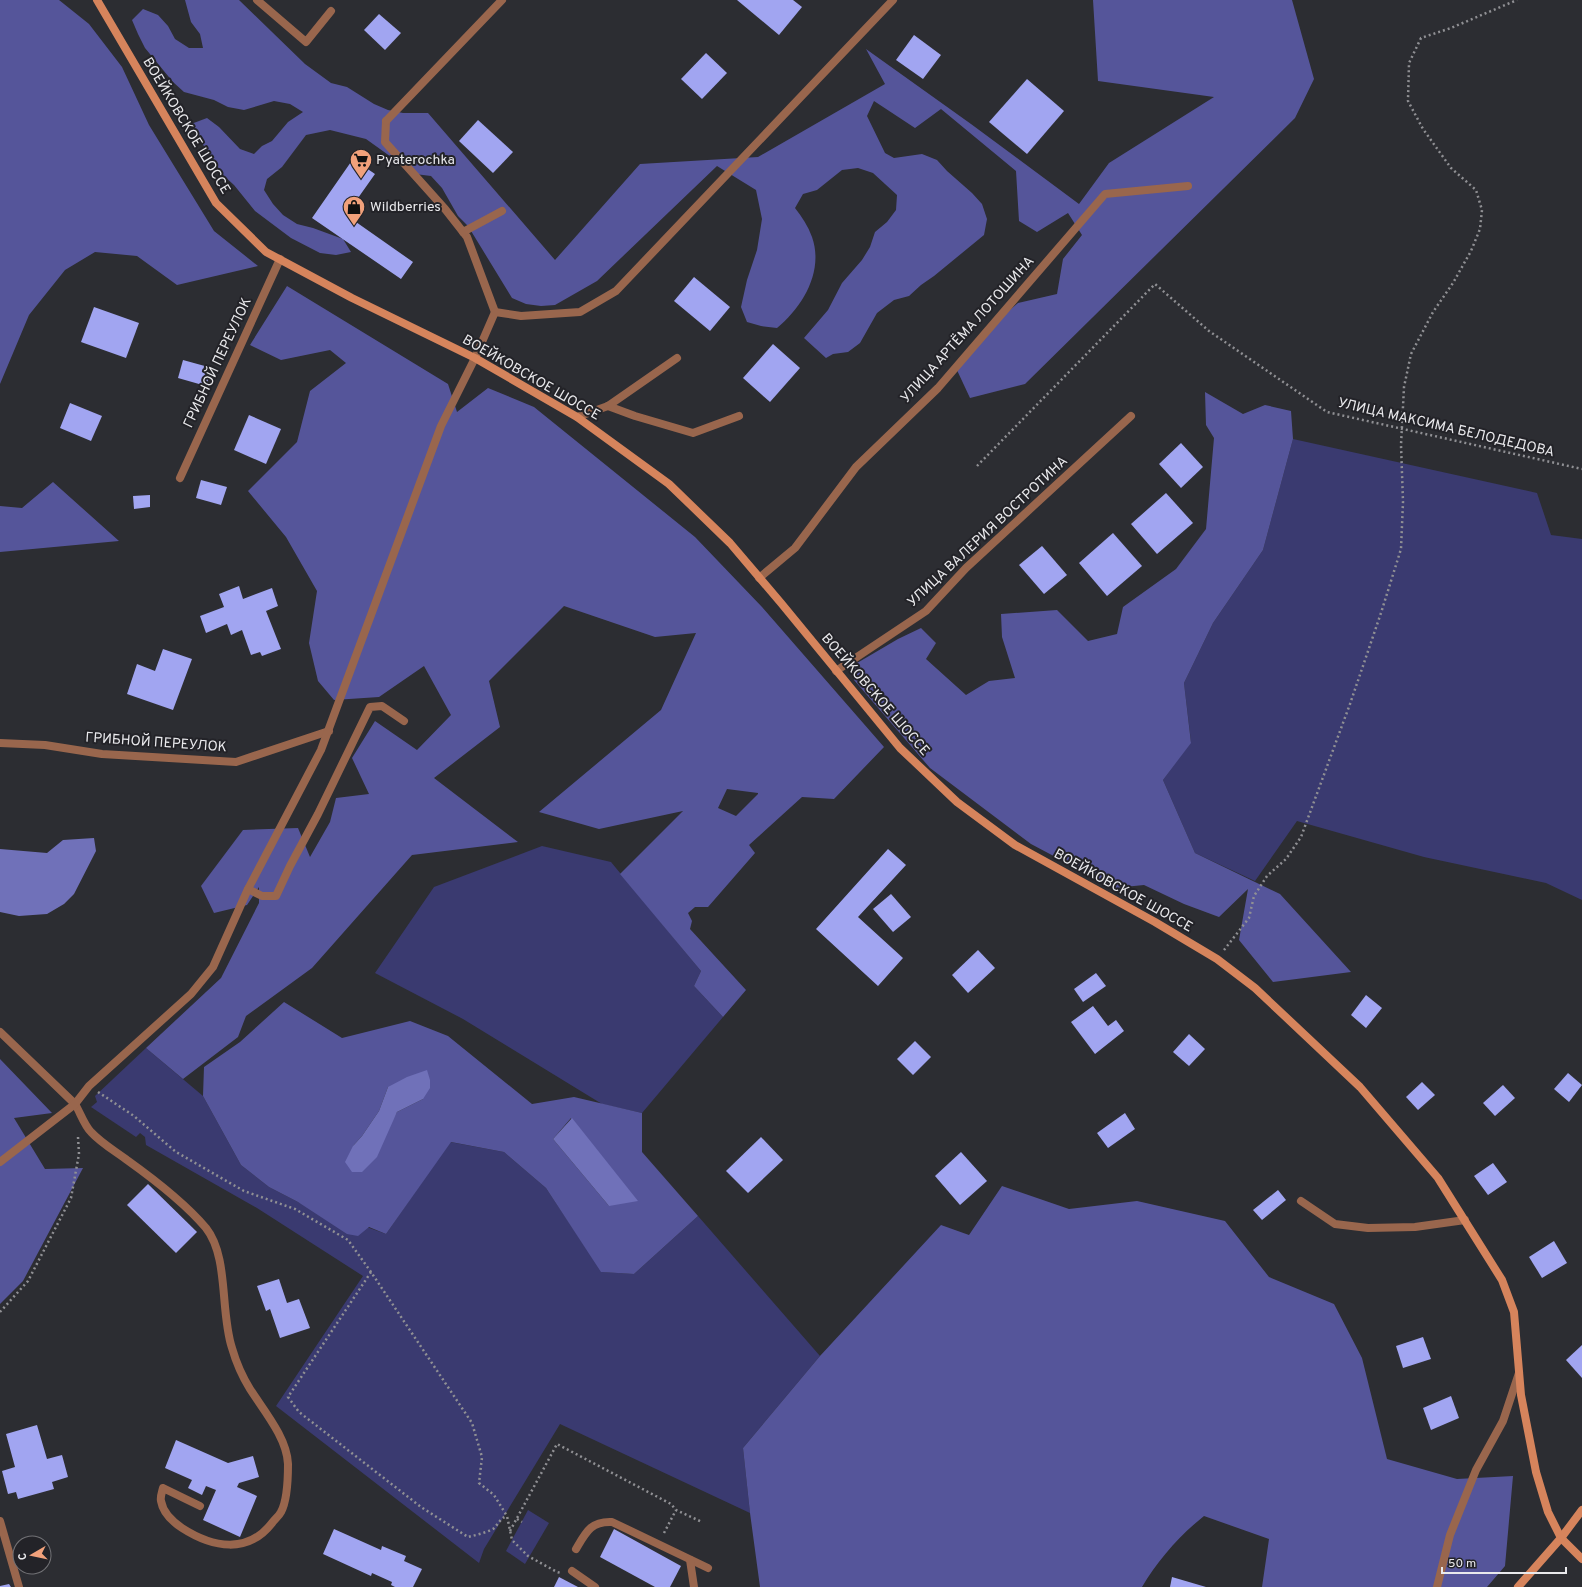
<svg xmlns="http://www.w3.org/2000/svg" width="1582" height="1587" font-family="Overpass,sans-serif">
  <rect width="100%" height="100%" fill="#2c2d32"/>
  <g fill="#3a3a70">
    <polygon points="1293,439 1537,493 1551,535 1582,539 1582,900 1546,883 1424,857 1297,821 1255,881 1195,853 1163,780 1191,742 1184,683 1213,623 1263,550"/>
    <polygon points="542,846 611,862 701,971 694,986 723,1017 642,1113 602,1104 463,1019 375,973 434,887"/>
    <polygon points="146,1048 203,1096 241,1165 269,1187 298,1202 386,1234 450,1142 504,1152 546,1188 602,1272 634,1274 698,1216 820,1356 743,1448 750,1513 560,1424 484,1549 479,1563 276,1406 363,1276 257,1208 146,1145 145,1137 140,1133 136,1137 91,1107 97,1102 95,1096"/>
    <polygon points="528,1510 549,1523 525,1564 506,1551"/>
  </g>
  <g fill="#55559a" fill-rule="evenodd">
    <polygon points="0,0 59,0 89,24 122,67 149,125 214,231 258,266 177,285 137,256 95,252 65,270 29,315 0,384"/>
    <path d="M185 0H239L305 64 331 83 347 87 374 104 388 110 403 113H428L555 260 640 164 758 157 885 84 866 49 971 124 1079 204 1109 163 1214 97 1098 81 1093 0H1292L1314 79 1295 118 1025 384 970 398 956 368 976 339 1018 303 1057 294 1063 259 1082 235 1068 213 1037 232 1019 221 1016 171 941 109 915 128 874 101 867 116 885 153 894 158 922 154 937 160 947 171 972 193 982 204 987 219 984 235 934 276 921 285 909 296 894 300 877 313 860 343 848 352 833 354 826 358 804 338 828 310 842 283 862 260 870 247 875 232 887 222 896 210 897 195 873 173 858 168 842 170 817 190 803 194 795 208C802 217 808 226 812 237 824 271 803 307 777 328L761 326 747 322 741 307 747 280 757 250 762 219 756 190 717 166 597 281 555 305 541 306 526 304 512 298 468 226 458 216 442 188 431 176 415 174 366 139 330 130 306 135 282 167 267 179 264 190 273 204 283 215 297 224 313 228 343 239 351 252 336 255 320 253 291 238 255 211 234 185 223 175 198 137 191 124 207 118 219 127 240 149 254 154 262 146 272 141 288 122 303 112 290 104 274 101 244 110 228 107 214 100 184 92 173 82 145 48 138 34 132 20 143 9 158 15 168 26 175 39 189 48H203L200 34 191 22Z"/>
    <path d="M287 286 448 384 457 412 488 388 534 407 695 537 762 607 884 747 834 799 802 797 749 845 755 853 708 907H695L688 913 692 921 690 929 746 990 723 1017 694 986 701 971 620 874 683 811 599 829 539 812 661 710 696 633 655 637 564 606 489 681 500 727 434 778 518 842 412 855 312 968 246 1016 238 1037 183 1079 146 1048 221 978 259 903V887L247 905 214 913 201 886 243 830 298 828 310 857 330 822 336 798 369 794 352 758 375 721 417 750 451 715 424 666 379 697 334 700 318 681 309 643 317 591 286 537 248 491 297 442 310 391 346 363 330 350 281 360 250 345ZM727 789 758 793V794L736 816 718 808Z"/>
    <polygon points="1205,392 1243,414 1265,405 1291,411 1293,439 1263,550 1213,623 1184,683 1191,743 1163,780 1195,853 1280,894 1351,972 1273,982 1239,940 1248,889 1219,917 1184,904 1144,885 1114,888 1031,844 930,768 854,680 852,666 898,639 921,628 936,643 926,659 966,695 989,681 1015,678 1002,637 1001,614 1057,610 1088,641 1117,634 1123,607 1176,569 1206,529 1214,438 1206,425"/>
    <polygon points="53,482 119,541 0,552 0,506 22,508"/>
    <path d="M284 1002 342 1038 410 1021 448 1036 532 1104 574 1097 642 1113V1152L698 1216 634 1274 601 1272 546 1188 504 1152 451 1142 386 1234 369 1227 358 1236 347 1234 298 1202 269 1187 241 1165 203 1096 204 1067 240 1042ZM388 1087 423 1099 397 1112 391 1123 353 1146 362 1136 379 1111ZM571 1118 609 1206 553 1139Z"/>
    <polygon points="0,1059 52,1113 14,1118 45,1169 83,1168 23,1281 0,1304"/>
    <path d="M1002 1186 1069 1209 1137 1201 1225 1221 1269 1277 1334 1304 1362 1358 1387 1459 1457 1479 1513 1476 1505 1566 1487 1587H1262L1269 1539 1204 1516C1180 1535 1158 1560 1142 1587H760L750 1513 743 1448 820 1356 941 1225 969 1235Z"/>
  </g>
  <g fill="#7071b9">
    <polygon points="94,838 96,851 74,894 64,904 47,914 19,916 0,912 0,849 47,853 63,840"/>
    <polygon points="427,1070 430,1080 430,1088 423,1099 397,1112 377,1157 362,1172 352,1172 345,1162 353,1146 362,1136 379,1111 388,1087 407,1077"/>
    <polygon points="572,1118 638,1201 609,1206 553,1139"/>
  </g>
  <g fill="#a1a5f1">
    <polygon points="737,0 793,0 802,7 779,35"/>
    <polygon points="379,14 401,33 385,50 364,30"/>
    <polygon points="914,35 941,55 923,79 896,60"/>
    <polygon points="706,53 727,73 702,99 681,79"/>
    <polygon points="1027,79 1064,111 1027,154 989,122"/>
    <polygon points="478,120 513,152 493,173 459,141"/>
    <polygon points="353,159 375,174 346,215 413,262 401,279 312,218"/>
    <polygon points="694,277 730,307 710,331 674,301"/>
    <polygon points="94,307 139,323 126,358 81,342"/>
    <polygon points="773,344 800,368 770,402 743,378"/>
    <polygon points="183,360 212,368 206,386 178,378"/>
    <polygon points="70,403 102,416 91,441 60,428"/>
    <polygon points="249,415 281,429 266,464 234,450"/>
    <polygon points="1181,443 1203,467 1181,488 1159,464"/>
    <polygon points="201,480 227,487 221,505 196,498"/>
    <polygon points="1166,493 1193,523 1157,554 1131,524"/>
    <polygon points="150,495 150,507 134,509 133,496"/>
    <polygon points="1113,533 1142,566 1107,596 1079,563"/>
    <polygon points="1042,546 1067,575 1044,594 1019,565"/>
    <polygon points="239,586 243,599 272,588 278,606 266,611 281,649 262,656 260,652 251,655 242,630 231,635 227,624 206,633 200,616 224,607 219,594"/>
    <polygon points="163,649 192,659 173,710 127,694 137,664 155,671"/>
    <polygon points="888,849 906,865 858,917 903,958 878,986 816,929"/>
    <polygon points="891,894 911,917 893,932 873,909"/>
    <polygon points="978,950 995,968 968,993 952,975"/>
    <polygon points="1096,973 1106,986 1083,1002 1074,989"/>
    <polygon points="1366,995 1382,1008 1366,1028 1351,1015"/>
    <polygon points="1093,1006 1108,1026 1116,1020 1124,1031 1095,1054 1071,1022"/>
    <polygon points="1189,1034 1205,1049 1189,1066 1173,1052"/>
    <polygon points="915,1041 931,1057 913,1075 897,1059"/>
    <polygon points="1568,1073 1582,1085 1569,1102 1554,1089"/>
    <polygon points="1422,1082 1435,1095 1418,1110 1406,1097"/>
    <polygon points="1503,1085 1515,1098 1495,1116 1483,1103"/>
    <polygon points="1125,1113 1135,1129 1108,1148 1097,1133"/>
    <polygon points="761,1137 783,1160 748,1193 726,1171"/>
    <polygon points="961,1152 987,1181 960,1205 935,1176"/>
    <polygon points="1493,1163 1507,1182 1488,1195 1474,1176"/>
    <polygon points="148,1184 197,1232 176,1253 127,1205"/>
    <polygon points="1278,1190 1286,1200 1262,1220 1253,1210"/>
    <polygon points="1554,1241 1567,1263 1542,1278 1529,1257"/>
    <polygon points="279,1279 287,1303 299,1299 310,1328 280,1338 270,1309 266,1311 257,1286"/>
    <polygon points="1423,1337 1431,1359 1403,1368 1396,1346"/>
    <polygon points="1582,1345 1582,1378 1566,1360"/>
    <polygon points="1451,1396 1459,1418 1431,1430 1423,1408"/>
    <polygon points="37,1425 47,1459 62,1455 68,1477 52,1482 54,1489 18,1499 16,1492 8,1494 2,1471 15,1467 6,1434"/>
    <polygon points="176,1440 228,1463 253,1456 259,1477 239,1483 237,1487 257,1496 240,1537 203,1520 216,1490 206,1486 202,1495 188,1488 192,1480 165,1468"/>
    <polygon points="334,1529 381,1550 382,1546 406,1556 404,1561 422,1569 413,1587 395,1587 391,1585 392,1582 372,1573 371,1576 323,1554"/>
    <polygon points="614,1529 681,1566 670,1587 655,1587 600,1557"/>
    <polygon points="559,1577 578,1587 554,1587"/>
    <polygon points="1172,1577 1206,1587 1170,1587"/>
    <polygon points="9,1584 11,1587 0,1587 0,1586"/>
  </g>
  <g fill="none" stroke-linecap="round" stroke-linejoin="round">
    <g stroke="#909094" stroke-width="2.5" stroke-dasharray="2 3" stroke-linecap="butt">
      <polyline points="977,466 1155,284 1209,331 1327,412 1582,469"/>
      <polyline points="1224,950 1249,918 1254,896 1267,876 1286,859 1301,837 1350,704 1381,613 1401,549 1403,502 1401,445 1404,387 1411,354 1433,312 1453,283 1471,251 1480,229 1482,210 1476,190 1451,168 1423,129 1408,101 1409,63 1421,38 1451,28 1517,0"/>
      <polyline points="98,1092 134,1116 176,1152 244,1191 295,1209 348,1240 371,1272 472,1423 482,1457 479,1483 494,1495 507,1516 512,1540 528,1556 557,1572 561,1573"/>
      <path d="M371 1272 288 1397 299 1412 421 1507 468 1537C476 1535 485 1533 493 1529 498 1525 500 1518 507 1516"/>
      <polyline points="0,1312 28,1281 71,1198 79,1154 78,1137"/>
      <polyline points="517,1519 522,1522"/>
      <polyline points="510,1531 557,1444 671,1504 676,1510 702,1522"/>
      <polyline points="664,1533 676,1510"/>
    </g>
    <g stroke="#99664d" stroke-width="8">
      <polyline points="257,0 306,42 331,11"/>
      <polyline points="386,121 385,142 445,209 467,237 495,312"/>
      <polyline points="463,232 502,211"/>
      <polyline points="475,358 495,312 521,316 580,312 616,291 893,0"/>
      <polyline points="608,406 635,416 693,433 739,416"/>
      <polyline points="577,417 608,406 677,358"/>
      <polyline points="759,578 795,548 856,467 938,388 1105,194 1188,186"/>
      <polyline points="836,671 926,611 966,568 1131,416"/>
      <polyline points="248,889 262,896 276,896 290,866 318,814 370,707 382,706 404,721"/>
      <path d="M75 1104C80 1112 84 1125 91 1132 101 1143 115 1151 127 1160 155 1180 184 1202 206 1228 229 1257 220 1312 232 1348 236 1362 242 1376 250 1389 264 1411 287 1438 288 1464 288 1477 287 1501 281 1512 279 1516 275 1519 272 1523 248 1554 213 1548 182 1528 173 1522 163 1513 161 1501 160 1497 162 1492 163 1488L200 1506"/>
      <polyline points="1301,1201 1335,1224 1368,1228 1415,1227 1465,1220"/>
      <path d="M576 1549C586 1532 591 1521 612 1522L708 1568"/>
      <polyline points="690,1560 694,1587"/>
      <polyline points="572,1571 595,1587"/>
      <polyline points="1437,1587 1450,1535 1476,1470 1503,1421 1519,1373"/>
    </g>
    <g stroke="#99664d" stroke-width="8">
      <polyline points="386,121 502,0"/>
      <polyline points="180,478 280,259"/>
      <polyline points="0,743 45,745 102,754 236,762 329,731"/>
      <polyline points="0,1032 75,1104"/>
      <polyline points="0,1162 75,1104 89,1086 191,994 213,967 248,889 321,750 441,426 475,358"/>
      <polyline points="0,1521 19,1587"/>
    </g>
    <g stroke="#d6845c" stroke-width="8">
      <polyline points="97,0 216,203 266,252 352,298 475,358 577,417 669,484 730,543 781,603 900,748 957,802 1015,845 1155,922 1217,959 1255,988 1360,1087 1438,1178 1502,1280 1514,1312 1521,1395 1536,1472 1548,1512 1561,1538 1582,1559"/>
      <polyline points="1518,1587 1561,1538 1582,1510"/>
    </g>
  </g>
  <defs>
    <g id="supermarket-pin" transform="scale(1.15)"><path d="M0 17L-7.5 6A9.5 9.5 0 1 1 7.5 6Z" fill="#f1a17b" stroke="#232328"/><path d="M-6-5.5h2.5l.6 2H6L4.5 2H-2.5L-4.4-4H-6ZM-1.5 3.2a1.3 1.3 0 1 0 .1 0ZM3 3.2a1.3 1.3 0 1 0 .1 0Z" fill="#111"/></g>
    <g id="shop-pin" transform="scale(1.15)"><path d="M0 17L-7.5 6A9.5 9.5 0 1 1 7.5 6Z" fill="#f1a17b" stroke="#232328"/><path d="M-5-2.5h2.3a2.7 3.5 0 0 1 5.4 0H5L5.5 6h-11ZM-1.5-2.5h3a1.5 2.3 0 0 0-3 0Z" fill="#111"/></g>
  </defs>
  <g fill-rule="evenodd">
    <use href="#supermarket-pin" x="361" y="160"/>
    <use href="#shop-pin" x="354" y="207"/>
  </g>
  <g text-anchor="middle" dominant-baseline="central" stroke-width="4" stroke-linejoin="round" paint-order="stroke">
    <g font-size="14" fill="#e9e9ec" stroke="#232328">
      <text transform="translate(186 126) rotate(59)">ВОЕЙКОВСКОЕ ШОССЕ</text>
      <text transform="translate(968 330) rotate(-48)">УЛИЦА АРТЁМА ЛОТОШИНА</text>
      <text transform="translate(218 363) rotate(-65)">ГРИБНОЙ ПЕРЕУЛОК</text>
      <text transform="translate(531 378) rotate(30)">ВОЕЙКОВСКОЕ ШОССЕ</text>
      <text transform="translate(1446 428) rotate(13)">УЛИЦА МАКСИМА БЕЛОДЕДОВА</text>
      <text transform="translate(988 532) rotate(-43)">УЛИЦА ВАЛЕРИЯ ВОСТРОТИНА</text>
      <text transform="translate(875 695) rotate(49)">ВОЕЙКОВСКОЕ ШОССЕ</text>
      <text transform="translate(156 743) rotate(4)">ГРИБНОЙ ПЕРЕУЛОК</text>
      <text transform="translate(1123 891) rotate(29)">ВОЕЙКОВСКОЕ ШОССЕ</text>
    </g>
    <g font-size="14" fill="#e9e9ec" stroke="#232328" text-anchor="start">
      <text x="376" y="160">Pyaterochka</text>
      <text x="370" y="207">Wildberries</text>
    </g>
  </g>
  <g transform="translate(32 1555) rotate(261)"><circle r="19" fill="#232328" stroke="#727276"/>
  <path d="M0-3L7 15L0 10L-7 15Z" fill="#f1a17b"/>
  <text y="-6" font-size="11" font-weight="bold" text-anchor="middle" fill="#e9e9ec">С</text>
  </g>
  <path d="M1442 1567v6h124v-6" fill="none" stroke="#e9e9ec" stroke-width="2"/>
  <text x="1448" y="1567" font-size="12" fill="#e9e9ec" stroke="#232328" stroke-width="3" paint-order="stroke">50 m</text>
</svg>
